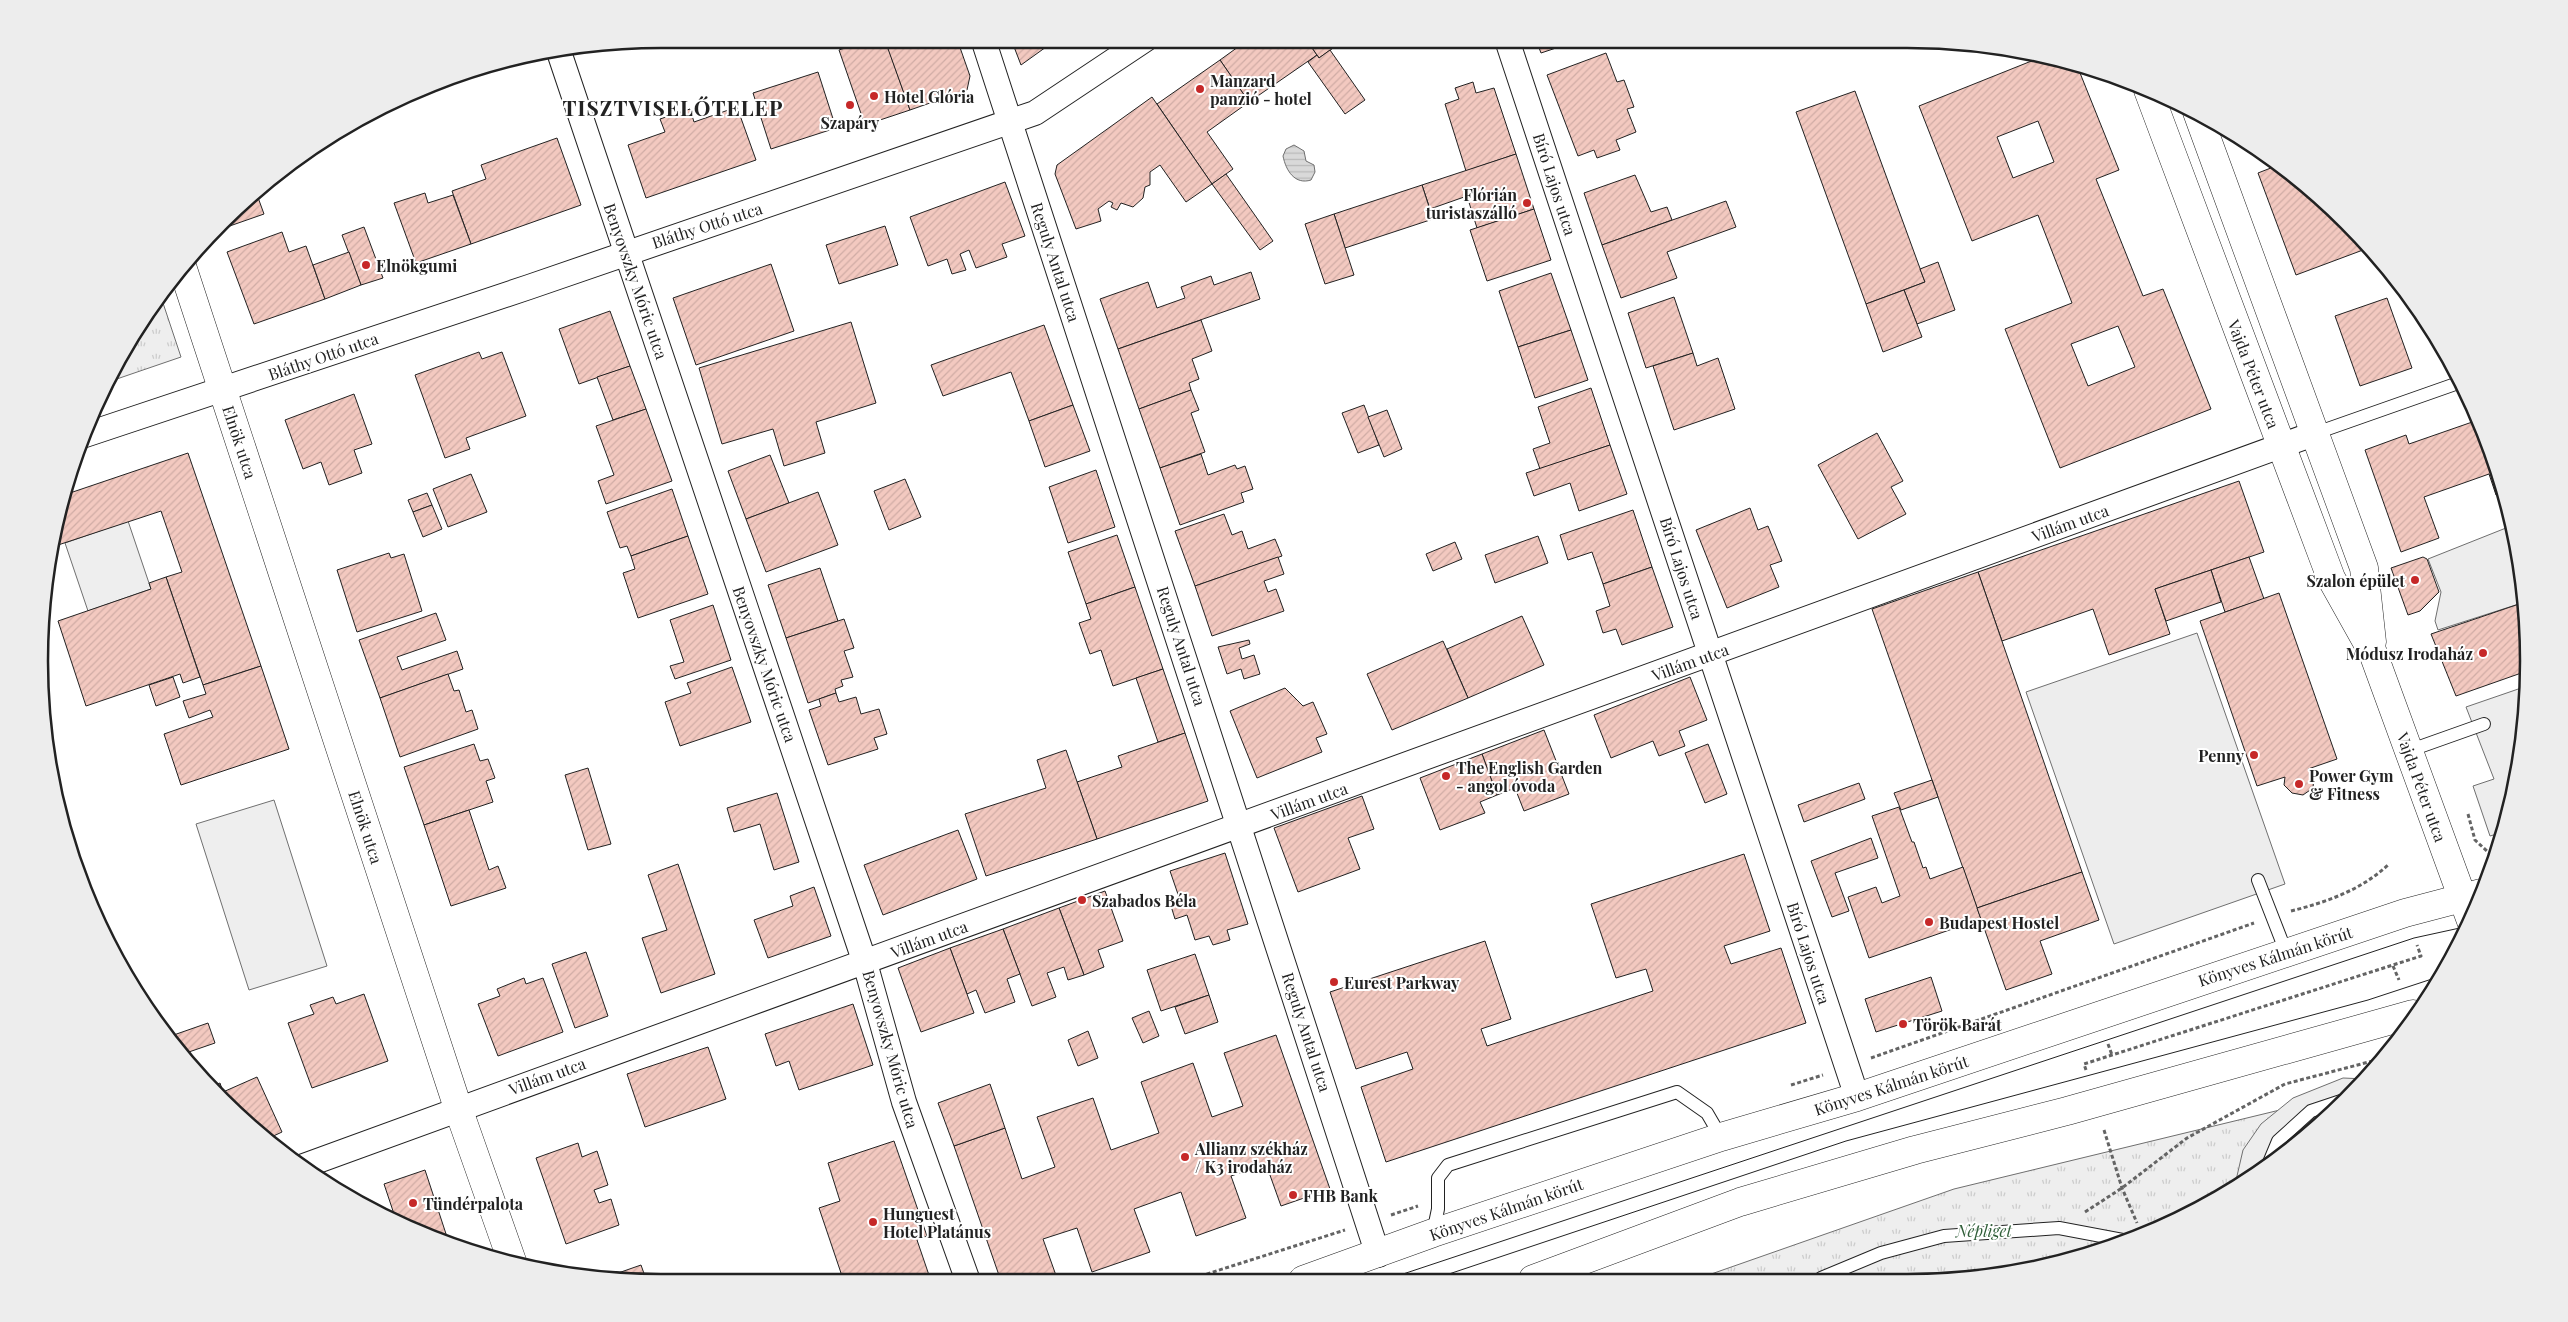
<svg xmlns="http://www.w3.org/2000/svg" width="2568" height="1322" font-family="'Playfair Display',serif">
  <defs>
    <pattern id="grass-tufts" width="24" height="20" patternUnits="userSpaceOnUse" patternTransform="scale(1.25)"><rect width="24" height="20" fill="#eee"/><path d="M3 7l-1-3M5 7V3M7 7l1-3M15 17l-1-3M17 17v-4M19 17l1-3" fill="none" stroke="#ccc"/></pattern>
    <pattern id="water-rules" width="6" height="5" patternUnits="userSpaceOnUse" patternTransform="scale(1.25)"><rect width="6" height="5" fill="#d9d9d9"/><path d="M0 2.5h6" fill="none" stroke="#bababa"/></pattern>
    <pattern id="building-hatch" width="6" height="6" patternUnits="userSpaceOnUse" patternTransform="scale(1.25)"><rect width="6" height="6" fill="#f3c9c0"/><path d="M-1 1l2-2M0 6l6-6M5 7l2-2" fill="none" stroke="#d0aca5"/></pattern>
  </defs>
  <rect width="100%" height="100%" fill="#fff"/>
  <g fill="url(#grass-tufts)" stroke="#6f6f6f">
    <polygon points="160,294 181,357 108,382 143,316"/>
    <polygon points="2350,1093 2253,1178 2145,1236 1989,1278 1697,1279 1954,1189"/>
  </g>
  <g fill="#eee" stroke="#6f6f6f">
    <polygon points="128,521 151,589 88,611 65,543"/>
    <polygon points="274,800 327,966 249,990 196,824"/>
  </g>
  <g fill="#ededed" stroke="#6f6f6f">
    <polygon points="2511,526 2524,580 2525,602 2438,630 2435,621 2441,592 2428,559"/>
    <polygon points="2197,633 2285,884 2114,944 2026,692"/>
    <polygon points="2527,686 2528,702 2508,822 2504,832 2490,836 2473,786 2494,779 2466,707"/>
    <polygon points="2343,1078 2366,1079 2253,1178 2234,1189 2243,1150 2261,1124 2293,1098"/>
  </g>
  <path fill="url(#water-rules)" stroke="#6f6f6f" d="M1294 145 1304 151 1306 161 1314 165 1315 172 1311 180C1295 185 1286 171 1283 156L1286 149Z"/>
  <g fill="url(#building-hatch)" stroke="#222" fill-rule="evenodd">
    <polygon points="871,39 885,39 910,110 865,125 839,50"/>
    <polygon points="908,39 957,39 970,76 967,90 910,110 887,46"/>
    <polygon points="1011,39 1051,39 1053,42 1021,65"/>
    <polygon points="1249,39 1306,39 1317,55 1249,102 1220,60"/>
    <polygon points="1306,39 1346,39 1319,58"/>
    <polygon points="1536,40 1580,40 1541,53"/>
    <polygon points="1330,50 1365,100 1345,114 1308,62 1317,55 1319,58"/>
    <polygon points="1606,53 1617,82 1624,80 1634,107 1627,109 1636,132 1616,140 1620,150 1597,158 1594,150 1578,156 1547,75"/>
    <path d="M2044 56 2076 63 2119 170 2096 179 2143 296 2163 289 2211 409 2060 468 2005 329 2072 303 2038 215 1972 241 1919 106ZM2038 121 2054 162 2013 178 1997 137ZM2118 326 2135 367 2088 386 2071 344Z"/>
    <polygon points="1220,60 1249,102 1207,132 1233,169 1212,184 1157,104"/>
    <polygon points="818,72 836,128 771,149 753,93"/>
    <polygon points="1473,82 1476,93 1494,88 1516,154 1466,171 1445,104 1459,99 1455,88"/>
    <polygon points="1855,91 1925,282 1866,304 1796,112"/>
    <polygon points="1152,97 1212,184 1186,202 1160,165 1150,172 1150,185 1145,187 1143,198 1133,207 1121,203 1117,210 1111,207 1113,203 1109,201 1098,209 1101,221 1076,229 1055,174 1057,165"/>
    <polygon points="737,107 756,160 646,198 628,145 665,132 660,119 690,109 694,122"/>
    <polygon points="557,138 581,205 471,244 452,191 486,179 481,165"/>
    <polygon points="1516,154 1534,209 1477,228 1467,196 1430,209 1422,185"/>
    <polygon points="2281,164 2286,168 2371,247 2296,275 2258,173"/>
    <polygon points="1226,174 1273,241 1260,250 1212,184"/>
    <polygon points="1635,175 1651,212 1667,207 1672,220 1602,245 1584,193"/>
    <polygon points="271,178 274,185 258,190"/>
    <polygon points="1005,182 1025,236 1002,244 1007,257 976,268 969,250 960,254 966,270 952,274 947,259 928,266 910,217"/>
    <polygon points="1422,185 1433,219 1345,248 1334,214"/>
    <polygon points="256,192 264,214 224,228 223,223"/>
    <polygon points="425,193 428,203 453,195 471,244 416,263 394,203"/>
    <polygon points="1726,201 1736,227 1667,252 1677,278 1621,298 1602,245"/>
    <polygon points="1534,209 1551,260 1487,281 1470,230"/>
    <polygon points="1334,214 1354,275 1325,284 1305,224"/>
    <polygon points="885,226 898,265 839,284 826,245"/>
    <polygon points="364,227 383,278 361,285 342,235"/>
    <polygon points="282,232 289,252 306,246 325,299 254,324 227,252"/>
    <polygon points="349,252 361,285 325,299 313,265"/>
    <polygon points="1938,262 1955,310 1917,324 1904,290 1925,282 1920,269"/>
    <polygon points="771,264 794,331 696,365 673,298"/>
    <polygon points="1251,272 1260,299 1118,349 1100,299 1148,282 1157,308 1185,298 1181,287 1211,276 1214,285"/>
    <polygon points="1551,273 1571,330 1518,347 1499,291"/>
    <polygon points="1904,290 1922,337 1883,352 1866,304"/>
    <polygon points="1674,297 1693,353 1646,368 1628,313"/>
    <polygon points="2387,298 2412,368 2360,386 2335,316"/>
    <polygon points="610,311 630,366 579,384 559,329"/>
    <polygon points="1201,320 1212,351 1192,359 1199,379 1189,383 1191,390 1139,409 1118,349"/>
    <polygon points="851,322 876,403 816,422 825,453 784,466 773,429 722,444 699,368"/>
    <polygon points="1044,325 1073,405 1029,421 1011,372 943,396 931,365"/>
    <polygon points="1571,330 1588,380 1535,398 1518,347"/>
    <polygon points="479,352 482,359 502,352 526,416 466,438 470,449 445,458 415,375"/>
    <polygon points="1693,353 1697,366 1718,358 1735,409 1674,430 1653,366"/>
    <polygon points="630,366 646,409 613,420 597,377"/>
    <polygon points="1591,388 1610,445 1540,469 1533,449 1550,443 1538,407"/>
    <polygon points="1191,390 1199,410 1191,413 1205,452 1160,468 1139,409"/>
    <polygon points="354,394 372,444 354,450 362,473 329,485 321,462 303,469 285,420"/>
    <polygon points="1073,405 1090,451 1045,467 1029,421"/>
    <polygon points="1364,405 1379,445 1358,453 1342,413"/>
    <polygon points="646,409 672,481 606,504 598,481 614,475 596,426"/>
    <polygon points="1387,410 1402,449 1384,457 1368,417"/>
    <polygon points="2478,420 2496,461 2504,492 2496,495 2489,474 2424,497 2439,538 2401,552 2365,450 2406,435 2409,444"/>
    <polygon points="1877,433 1903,481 1891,487 1906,514 1858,539 1818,465"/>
    <polygon points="1610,445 1627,494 1579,511 1570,483 1534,496 1526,473"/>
    <polygon points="188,453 261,666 203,685 166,577 182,572 161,511 52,547 61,496"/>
    <polygon points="1201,454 1208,475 1235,465 1237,469 1245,466 1253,489 1241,493 1244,502 1180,525 1160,468"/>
    <polygon points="770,455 789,503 746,519 728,471"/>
    <polygon points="1096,470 1115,527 1068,543 1049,487"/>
    <polygon points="471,474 487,512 448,527 433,489"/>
    <polygon points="905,479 921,517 889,530 874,491"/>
    <polygon points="2239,481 2264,552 2155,589 2170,634 2109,655 2093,609 2002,641 1978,572"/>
    <polygon points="672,489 688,536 631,556 627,546 620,548 607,512"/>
    <polygon points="818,492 838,545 766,572 746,519"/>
    <polygon points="427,493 432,505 413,512 408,500"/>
    <polygon points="432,505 442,529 423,537 413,512"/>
    <polygon points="1750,508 1758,530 1768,526 1782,561 1770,565 1779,587 1727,608 1696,530"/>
    <polygon points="1633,510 1652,567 1603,584 1592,552 1568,560 1560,535"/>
    <polygon points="1224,514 1232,535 1242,531 1248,549 1275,539 1282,556 1195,586 1175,531"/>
    <polygon points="1117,535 1135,587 1086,604 1068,552"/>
    <polygon points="688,536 708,594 638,618 623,573 635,569 631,556"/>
    <polygon points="1538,536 1548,563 1495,583 1485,555"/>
    <polygon points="1455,542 1462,559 1433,571 1426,554"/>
    <polygon points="389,553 391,558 404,554 422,611 357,632 337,570"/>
    <polygon points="1278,557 1284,574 1264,581 1268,592 1276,589 1284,611 1212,636 1195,586"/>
    <polygon points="2249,557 2264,599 2225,612 2211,570"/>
    <polygon points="2423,557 2427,559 2439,592 2420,611 2408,615 2391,568"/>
    <polygon points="1652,567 1673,627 1622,645 1616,629 1603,633 1596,611 1610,606 1603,584"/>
    <polygon points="820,568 838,621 786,638 768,585"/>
    <polygon points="2211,570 2221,602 2166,621 2155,589"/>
    <polygon points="1978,572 2082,872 1977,908 1872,609"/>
    <polygon points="166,577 200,677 183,683 180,674 86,706 58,621 151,589 149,583"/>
    <polygon points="1135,587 1163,669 1113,686 1101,650 1090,654 1079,623 1091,619 1086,604"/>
    <polygon points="2279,593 2337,759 2308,769 2314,776 2313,788 2303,795 2292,793 2284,785 2285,777 2257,786 2200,621"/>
    <polygon points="2525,602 2527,671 2456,696 2431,634"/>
    <polygon points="713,605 731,660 675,679 670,666 684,662 670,620"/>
    <polygon points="436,613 446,640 397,657 402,670 457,651 463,669 380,698 359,640"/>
    <polygon points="1522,616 1544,665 1468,698 1447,649"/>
    <polygon points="844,619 854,648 844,651 853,677 841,680 843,686 835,689 836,693 808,703 786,638"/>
    <polygon points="1249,640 1250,644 1239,648 1242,659 1254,655 1260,674 1244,679 1241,669 1227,674 1218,647"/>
    <polygon points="1443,641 1468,698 1392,730 1367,674"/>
    <polygon points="261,666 289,749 181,785 164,734 213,717 210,710 189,718 183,701 206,694 203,685"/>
    <polygon points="732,667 751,722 680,746 665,702 691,693 687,683"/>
    <polygon points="1163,669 1185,733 1158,742 1136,678"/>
    <polygon points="448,674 454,691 459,690 466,712 472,710 478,729 400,757 380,698"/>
    <polygon points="173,677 180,697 156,706 149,685"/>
    <polygon points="1690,677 1707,720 1679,731 1685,746 1659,756 1653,741 1611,758 1594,715"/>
    <polygon points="1285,688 1303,706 1313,702 1327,734 1316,738 1322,752 1257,778 1230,711"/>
    <polygon points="836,693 839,702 856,697 861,714 879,709 887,734 874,738 878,749 828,765 809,710 821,706 819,699"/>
    <polygon points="1544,730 1569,794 1524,811 1515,788 1497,795 1482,754"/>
    <polygon points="1185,733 1208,801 1097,839 1077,782 1122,767 1118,756"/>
    <polygon points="474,744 480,761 488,759 495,778 486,781 493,802 424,825 404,767"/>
    <polygon points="1708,744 1727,794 1705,803 1685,753"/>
    <polygon points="1066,750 1097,839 986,876 965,814 1046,788 1037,760"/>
    <polygon points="1482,754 1497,795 1480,802 1485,813 1440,830 1420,778"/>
    <polygon points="588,768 611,844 588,850 565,775"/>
    <polygon points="1932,780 1938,797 1901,810 1894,793"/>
    <polygon points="1859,783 1865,799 1804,822 1798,805"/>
    <polygon points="777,793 799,862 774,870 760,824 734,832 727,808"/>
    <polygon points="1362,796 1374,829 1348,838 1360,869 1298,892 1274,828"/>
    <polygon points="1899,807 1912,842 1914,842 1923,868 1926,867 1930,879 1963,867 1981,919 1869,958 1848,897 1876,887 1882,903 1900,896 1872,816"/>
    <polygon points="469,810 489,870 498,866 506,888 451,906 424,825"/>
    <polygon points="958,830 977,879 883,915 864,865"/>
    <polygon points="1871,838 1878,858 1835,873 1849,911 1832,917 1811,861"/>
    <polygon points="1225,853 1248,924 1227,930 1230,940 1213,945 1209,936 1195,940 1187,915 1175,919 1171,906 1181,903 1170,871"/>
    <polygon points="1744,854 1770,931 1724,946 1731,964 1781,948 1806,1023 1386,1162 1361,1087 1413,1069 1407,1052 1356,1069 1330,992 1485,941 1511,1019 1481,1029 1487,1046 1653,991 1646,969 1616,978 1591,904"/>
    <polygon points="678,864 715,974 661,993 642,938 667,930 648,875"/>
    <polygon points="2082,872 2099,920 2040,941 2052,974 2006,990 1977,908"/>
    <polygon points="814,887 831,936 768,958 754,920 793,906 790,896"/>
    <polygon points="1105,891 1123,941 1098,950 1104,967 1084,975 1059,908"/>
    <polygon points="1059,908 1084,975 1068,980 1064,967 1047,973 1056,997 1032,1006 1003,929"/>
    <polygon points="1003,929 1020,974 1007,979 1015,1002 985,1013 976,990 967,994 950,948"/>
    <polygon points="950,948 974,1013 921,1032 898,968"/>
    <polygon points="586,952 608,1016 575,1028 552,964"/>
    <polygon points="1195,954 1209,995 1161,1011 1147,970"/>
    <polygon points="1931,977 1942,1011 1876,1032 1865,999"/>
    <polygon points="524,978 526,984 543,978 563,1032 498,1056 478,1004 500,996 497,989"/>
    <polygon points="364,994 388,1061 312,1088 288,1023 314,1014 310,1005 333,997 336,1004"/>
    <polygon points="1209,995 1218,1022 1185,1034 1175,1007"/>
    <polygon points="853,1004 873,1065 799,1090 789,1061 776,1066 765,1034"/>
    <polygon points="1149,1011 1159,1036 1143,1043 1132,1018"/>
    <polygon points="208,1023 215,1043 183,1054 168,1037"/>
    <polygon points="1088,1031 1098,1058 1078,1066 1068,1040"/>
    <polygon points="1276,1035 1330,1189 1281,1206 1266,1164 1231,1176 1246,1218 1196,1236 1181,1192 1134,1209 1150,1252 1092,1272 1077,1228 1043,1239 1058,1281 1001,1281 954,1146 1005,1128 1022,1179 1055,1167 1037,1117 1093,1098 1111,1150 1159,1133 1141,1082 1193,1063 1212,1117 1243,1106 1224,1053"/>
    <polygon points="708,1047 726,1099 645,1127 627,1074"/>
    <polygon points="257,1077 282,1132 265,1140 221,1101 210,1087 220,1083 223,1092"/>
    <polygon points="990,1084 1005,1128 954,1146 938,1103"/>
    <polygon points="894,1141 927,1236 917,1240 931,1281 818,1281 841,1273 819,1208 840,1201 828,1163"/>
    <polygon points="578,1143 582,1157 597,1151 608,1185 594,1190 599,1203 611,1199 619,1225 566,1244 536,1158"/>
    <polygon points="425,1170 449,1243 397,1223 384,1184"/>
    <polygon points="641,1265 647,1282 621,1282 601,1279"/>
  </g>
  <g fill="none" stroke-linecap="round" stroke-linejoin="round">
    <g stroke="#222" stroke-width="14">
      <g id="service">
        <polyline points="2316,433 2461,382"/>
        <polyline points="2408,751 2484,724"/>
        <polyline points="2258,880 2286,952"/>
        <polyline points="2268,1165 2278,1141 2311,1111 2341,1101"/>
        <polyline points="1433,1233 1438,1209 1438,1178 1448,1165 1677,1092 1707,1113 1721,1137"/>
        <polyline points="1821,1278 1881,1253 1944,1236 2059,1228 2128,1241"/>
      </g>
    </g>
    <g stroke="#222" stroke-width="26">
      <g id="minor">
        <polyline points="983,39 1378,1255"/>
        <polyline points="1507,40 1857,1097"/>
        <polyline points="558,49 865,963 904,1102 968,1281"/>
        <polyline points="82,436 529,287 1035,113 1146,39"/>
        <polyline points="301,1167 2316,433"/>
      </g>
    </g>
    <g stroke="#222" stroke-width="29">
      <g id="tertiary">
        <polyline points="2148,90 2331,578 2373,653 2471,921"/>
        <polyline points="2197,112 2364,568 2372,642"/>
        <polyline points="182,266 458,1108 513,1264"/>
      </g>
    </g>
    <g stroke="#222" stroke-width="29">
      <g id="primary">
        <polyline points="1533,1279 1740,1202 1915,1150 2067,1111 2413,1014"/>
        <polyline points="1303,1280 1433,1233 1721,1137 1857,1097 2405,913 2481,893"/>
      </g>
    </g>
    <g stroke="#646464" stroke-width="3" stroke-dasharray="4 2.5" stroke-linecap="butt">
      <polyline points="2468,814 2475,840 2489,853 2497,852"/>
      <path d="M2291 911C2327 902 2361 890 2388 865"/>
      <polyline points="2393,966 2399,980"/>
      <polyline points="2108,1044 2112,1055"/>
      <polyline points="1871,1058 2254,923"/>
      <polyline points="2086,1070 2084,1064 2421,956 2417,945"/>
      <polyline points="1791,1085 1823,1075"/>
      <polyline points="2104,1130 2122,1188 2137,1223"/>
      <polyline points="2085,1212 2122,1188 2187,1138 2285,1084 2384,1058"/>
      <polyline points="1391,1215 1418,1206"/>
      <polyline points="1959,1278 2004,1274"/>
      <polyline points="1188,1280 1345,1230"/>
    </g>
    <use href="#service" stroke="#fff" stroke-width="12"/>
    <use href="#minor" stroke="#fff" stroke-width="24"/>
    <use href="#tertiary" stroke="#fff" stroke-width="28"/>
    <use href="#primary" stroke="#fff" stroke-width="28"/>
    <g stroke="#222" stroke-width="1">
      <polyline points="1385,1280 2414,938 2469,926"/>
      <polyline points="1431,1280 1846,1141 2368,1000 2438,977"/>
    </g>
  </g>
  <g fill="#c62828" stroke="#fff" stroke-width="2">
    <circle cx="1200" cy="89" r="5"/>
    <circle cx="874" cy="96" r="5"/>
    <circle cx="850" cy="105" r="5"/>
    <circle cx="1527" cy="203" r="5"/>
    <circle cx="366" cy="265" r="5"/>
    <circle cx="2415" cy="580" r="5"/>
    <circle cx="2483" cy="653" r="5"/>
    <circle cx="2254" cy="755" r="5"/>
    <circle cx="1446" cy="776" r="5"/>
    <circle cx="2299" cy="784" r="5"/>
    <circle cx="1082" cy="900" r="5"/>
    <circle cx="1929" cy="922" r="5"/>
    <circle cx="1334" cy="982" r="5"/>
    <circle cx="1903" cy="1024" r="5"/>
    <circle cx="1185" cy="1157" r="5"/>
    <circle cx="1293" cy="1195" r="5"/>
    <circle cx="413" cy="1203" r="5"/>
    <circle cx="873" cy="1222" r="5"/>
  </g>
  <g text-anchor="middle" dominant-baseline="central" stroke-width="4" stroke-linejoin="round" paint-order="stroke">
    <g font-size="16" font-weight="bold" fill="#222" stroke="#fff" text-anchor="start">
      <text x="1210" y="80">Manzard<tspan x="1210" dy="18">panzió - hotel</tspan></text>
      <text x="884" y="96">Hotel Glória</text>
      <text x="850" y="122" text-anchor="middle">Szapáry</text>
      <text x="1517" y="194" text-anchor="end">Flórián<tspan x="1517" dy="18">turistaszálló</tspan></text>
      <text x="376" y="265">Elnökgumi</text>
      <text x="2405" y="580" text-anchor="end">Szalon épület</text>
      <text x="2473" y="653" text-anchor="end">Módusz Irodaház</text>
      <text x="2244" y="755" text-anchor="end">Penny</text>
      <text x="1456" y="767">The English Garden<tspan x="1456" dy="18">- angol óvoda</tspan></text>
      <text x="2309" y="775">Power Gym<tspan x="2309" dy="18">&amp; Fitness</tspan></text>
      <text x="1092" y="900">Szabados Béla</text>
      <text x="1939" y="922">Budapest Hostel</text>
      <text x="1344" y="982">Eurest Parkway</text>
      <text x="1913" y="1024">Török Barát</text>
      <text x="1195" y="1148">Allianz székház<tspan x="1195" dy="18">/ K3 irodaház</tspan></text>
      <text x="1303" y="1195">FHB Bank</text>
      <text x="423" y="1203">Tündérpalota</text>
      <text x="883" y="1213">Hunguest<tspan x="883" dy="18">Hotel Platánus</tspan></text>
    </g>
    <g font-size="16" fill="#222" stroke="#fff">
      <text transform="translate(1555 184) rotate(72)">Bíró Lajos utca</text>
      <text transform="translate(707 225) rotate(-18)">Bláthy Ottó utca</text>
      <text transform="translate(1056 262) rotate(72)">Reguly Antal utca</text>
      <text transform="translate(636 281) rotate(71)">Benyovszky Móric utca</text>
      <text transform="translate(323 356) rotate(-19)">Bláthy Ottó utca</text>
      <text transform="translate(2254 374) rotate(69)">Vajda Péter utca</text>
      <text transform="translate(240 442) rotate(72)">Elnök utca</text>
      <text transform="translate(2070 523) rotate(-20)">Villám utca</text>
      <text transform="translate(1682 568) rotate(72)">Bíró Lajos utca</text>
      <text transform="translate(1182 646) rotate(72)">Reguly Antal utca</text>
      <text transform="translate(1690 662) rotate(-20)">Villám utca</text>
      <text transform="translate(765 664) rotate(71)">Benyovszky Móric utca</text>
      <text transform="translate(2422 787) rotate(70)">Vajda Péter utca</text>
      <text transform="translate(1309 801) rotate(-20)">Villám utca</text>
      <text transform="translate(366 827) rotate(72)">Elnök utca</text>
      <text transform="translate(929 939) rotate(-20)">Villám utca</text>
      <text transform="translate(1809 953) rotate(72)">Bíró Lajos utca</text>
      <text transform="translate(2275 956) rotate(-18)">Könyves Kálmán körút</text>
      <text transform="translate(1307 1032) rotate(72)">Reguly Antal utca</text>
      <text transform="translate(891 1049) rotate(74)">Benyovszky Móric utca</text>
      <text transform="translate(547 1076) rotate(-20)">Villám utca</text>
      <text transform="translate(1891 1085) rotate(-18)">Könyves Kálmán körút</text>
      <text transform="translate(1506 1209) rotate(-19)">Könyves Kálmán körút</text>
    </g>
    <g font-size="16" font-style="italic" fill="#2f5e38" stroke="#fff">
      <text x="1984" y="1230">Népliget</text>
    </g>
    <g font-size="21" font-weight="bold" letter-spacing="1" fill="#222" stroke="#fff">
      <text x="673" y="107">TISZTVISELŐTELEP</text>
    </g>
  </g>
  <path d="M0 0H2568V1322H0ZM661 48H1907A613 613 0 0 1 2520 661V661A613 613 0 0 1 1907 1274H661A613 613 0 0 1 48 661V661A613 613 0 0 1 661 48Z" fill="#ededed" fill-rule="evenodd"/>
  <path fill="none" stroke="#222" stroke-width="2.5" d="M661 48H1907A613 613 0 0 1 2520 661V661A613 613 0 0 1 1907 1274H661A613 613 0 0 1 48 661V661A613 613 0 0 1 661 48Z"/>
</svg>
